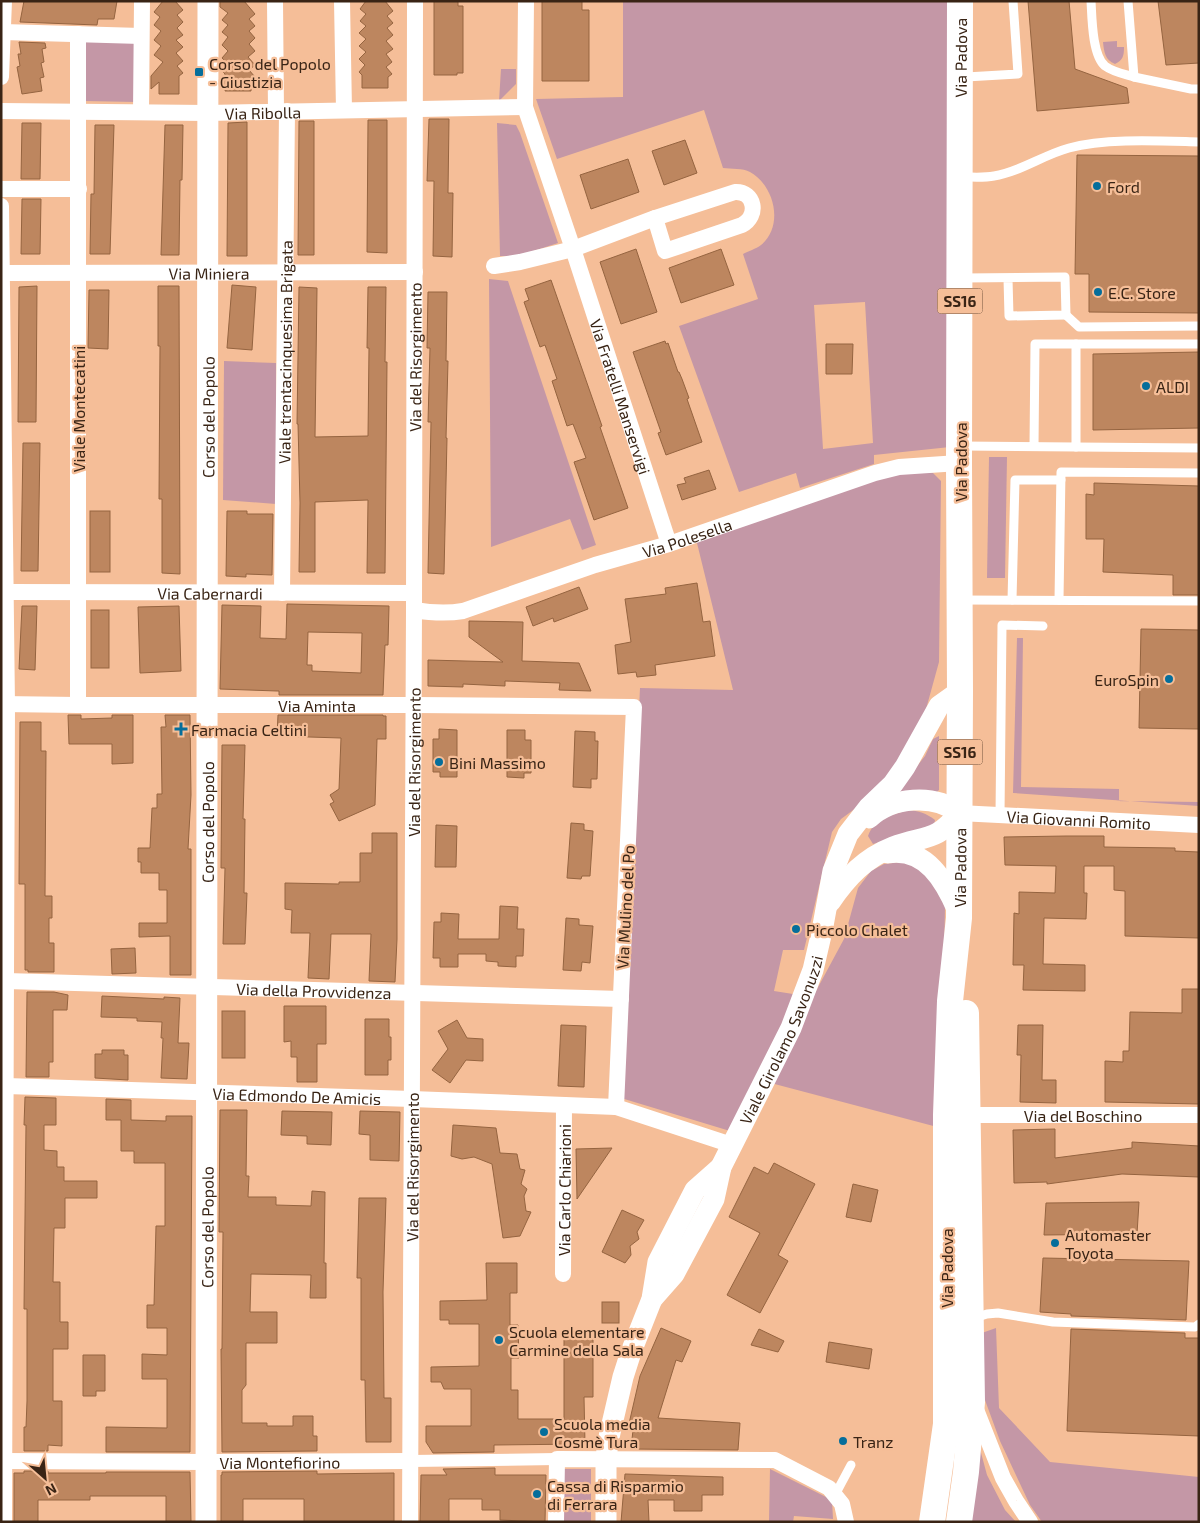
<svg xmlns="http://www.w3.org/2000/svg" width="1200" height="1523" font-family="'Exo 2',sans-serif">
  <rect width="100%" height="100%" fill="#f5be98"/>
  <g fill="#c497a6" fill-rule="evenodd">
    <path d="M623 1H951L950 447 874 455V464L800 488 796 473 739 492 679 326 758 299 743 254C748 251 756 249 761 245 784 226 775 186 750 172 743 168 731 169 723 168L704 110 557 159 536 99 623 97ZM865 302 873 443 823 449 814 305Z"/>
    <polygon points="85,40 136,41 136,102 84,101"/>
    <path d="M1117 41V47H1124C1124 56 1123 60 1115 64 1105 60 1104 52 1103 42Z"/>
    <polygon points="501,69 516,69 516,84 499,101"/>
    <polygon points="497,123 516,125 520,133 558,243 518,256 500,256"/>
    <polygon points="489,279 508,281 596,545 582,550 570,519 491,547"/>
    <polygon points="224,361 276,363 276,504 223,500"/>
    <polygon points="989,457 1007,457 1005,578 987,578"/>
    <polygon points="917,472 933,473 941,481 939,662 923,720 890,776 860,805 841,819 832,832 804,950 783,950 774,991 793,994 781,1028 730,1131 621,1098 640,688 733,690 696,539 882,475"/>
    <polygon points="1017,638 1023,638 1021,787 1119,789 1119,801 1199,802 1199,806 1013,793"/>
    <polygon points="939,736 939,790 935,794 901,794 898,790 925,756 933,739"/>
    <path d="M908 810C919 811 926 813 935 820L934 826 873 844 868 836C875 817 890 816 908 810Z"/>
    <polygon points="912,861 926,872 945,906 941,1128 767,1082 844,939 858,888 871,871 884,864"/>
    <polygon points="996,1328 999,1408 1050,1462 1199,1477 1199,1521 1194,1522 1042,1522 1030,1505 1000,1441 978,1381 979,1334"/>
    <polygon points="977,1438 987,1475 1005,1510 1016,1522 963,1522"/>
    <polygon points="564,1469 591,1469 591,1522 563,1522"/>
    <polygon points="770,1469 832,1500 833,1519 794,1516 793,1522 769,1522"/>
  </g>
  <g fill="#bd865f" stroke="#956440" fill-rule="evenodd">
    <polygon points="24,1 117,1 114,19 98,19 97,25 20,22"/>
    <polygon points="163,1 175,1 183,10 177,15 183,22 177,28 183,35 176,40 183,47 176,53 183,61 177,66 183,73 179,76 179,94 159,94 159,82 151,89 151,76 163,62 154,55 161,46 154,40 161,31 154,25 160,17 154,12"/>
    <polygon points="220,1 244,1 255,14 249,19 255,26 249,31 255,38 249,44 255,51 248,57 255,65 249,70 255,77 251,80 251,91 225,91 225,74 222,71 228,64 222,58 228,51 222,45 228,37 222,32 228,25 222,20 228,13 220,7"/>
    <polygon points="366,1 385,1 393,11 387,16 393,23 387,28 393,35 386,41 393,49 386,54 392,62 386,67 392,74 388,77 388,88 362,88 362,75 359,72 365,65 359,59 366,52 359,46 366,39 359,33 366,26 360,21 366,14 360,9"/>
    <polygon points="434,1 458,1 458,6 463,6 463,73 457,73 457,75 434,75"/>
    <polygon points="542,1 582,1 582,10 589,10 589,81 542,81"/>
    <polygon points="1028,1 1069,1 1075,69 1127,88 1129,103 1037,111"/>
    <polygon points="1158,1 1199,1 1199,63 1166,65"/>
    <polygon points="19,42 45,43 46,48 42,49 44,62 41,63 44,77 40,78 42,91 22,94 17,67 20,66 18,54 21,54"/>
    <polygon points="429,119 449,119 448,193 453,193 452,257 433,256 434,181 427,181"/>
    <polygon points="368,120 387,120 387,253 367,252"/>
    <polygon points="299,121 314,121 314,255 298,255"/>
    <polygon points="247,122 247,256 227,256 228,123"/>
    <polygon points="22,123 41,123 40,179 21,179"/>
    <polygon points="95,125 114,125 110,254 90,254 91,194 94,194"/>
    <polygon points="165,125 183,125 182,180 180,180 179,255 161,255"/>
    <polygon points="685,140 697,173 664,185 652,151"/>
    <polygon points="1077,155 1199,156 1199,313 1089,312 1089,274 1075,274"/>
    <polygon points="628,159 639,192 591,209 580,175"/>
    <polygon points="22,199 41,199 40,254 21,254"/>
    <polygon points="636,249 657,312 621,324 600,262"/>
    <polygon points="721,249 734,285 681,303 669,268"/>
    <polygon points="551,280 602,426 600,427 628,508 594,520 574,462 586,458 573,424 567,426 552,381 557,379 545,345 540,347 524,302 529,300 525,289"/>
    <polygon points="232,285 256,287 252,350 227,348"/>
    <polygon points="37,286 36,422 18,422 19,287"/>
    <polygon points="158,286 179,286 180,574 162,573 162,499 159,499 160,346 158,346"/>
    <polygon points="299,287 317,288 315,437 368,436 369,348 367,348 368,287 386,287 385,362 387,362 385,573 367,573 368,500 315,502 315,572 299,572 300,503 298,424 297,424"/>
    <polygon points="89,290 109,290 108,349 88,348"/>
    <polygon points="428,292 447,292 446,361 448,361 446,438 447,438 444,574 428,573 431,422 428,422 430,348 427,348"/>
    <polygon points="665,341 666,344 668,343 678,372 679,372 682,379 689,398 687,399 702,442 666,455 658,433 661,432 633,352"/>
    <polygon points="826,344 853,344 852,374 826,374"/>
    <polygon points="1199,352 1199,428 1093,430 1093,354"/>
    <polygon points="23,443 40,443 38,571 21,571"/>
    <polygon points="709,470 716,489 682,500 677,485 686,483 684,478"/>
    <polygon points="1094,483 1199,486 1199,595 1173,595 1173,575 1103,572 1104,539 1086,539 1086,494 1094,495"/>
    <rect x="90" y="511" width="20" height="61"/>
    <polygon points="227,511 247,511 247,514 273,514 272,575 246,574 246,577 226,576"/>
    <polygon points="697,583 703,622 710,621 715,656 655,665 656,675 637,677 636,672 618,674 615,645 631,642 625,599 666,594 665,588"/>
    <polygon points="579,587 588,609 554,622 553,618 533,626 526,607"/>
    <path d="M287 604 389 606 388 645H385L383 695H279V691H277L220 689 222 605 261 606 260 638 286 639ZM308 632 362 633 361 673 312 671V665H307Z"/>
    <polygon points="22,606 37,606 35,670 19,669"/>
    <polygon points="179,606 181,671 140,673 138,607"/>
    <rect x="91" y="610" width="18" height="58"/>
    <polygon points="469,621 523,622 522,661 579,663 591,691 559,690 560,683 505,681 505,686 463,684 463,687 428,686 428,660 503,662 469,637"/>
    <polygon points="1141,629 1199,630 1199,729 1139,728"/>
    <polygon points="68,715 81,715 81,719 112,718 112,715 133,715 133,763 112,764 112,744 69,744"/>
    <polygon points="165,715 190,715 191,795 188,849 191,849 191,975 170,975 170,936 139,937 139,923 167,923 167,890 159,890 159,873 141,873 141,862 138,862 138,848 150,848 152,808 157,808 157,794 162,794 161,727 166,727"/>
    <polygon points="278,715 383,715 383,716 386,716 386,739 377,739 375,805 339,821 330,804 334,802 330,795 339,789 341,738 277,736"/>
    <polygon points="20,722 41,722 41,751 46,751 45,896 52,896 52,918 49,918 49,943 54,943 54,972 28,972 28,970 25,970 25,884 19,884"/>
    <polygon points="439,729 457,730 457,777 440,777 440,772 433,772 433,739 439,739"/>
    <polygon points="507,730 525,730 525,740 531,740 531,773 524,773 524,778 507,777"/>
    <polygon points="575,731 595,732 595,741 598,741 597,779 591,779 591,788 573,787"/>
    <polygon points="222,745 245,745 243,819 245,819 244,893 247,893 245,944 223,944 225,868 221,868"/>
    <polygon points="571,823 584,824 584,830 593,831 590,876 582,876 581,879 567,878"/>
    <polygon points="436,825 457,826 456,867 435,867"/>
    <polygon points="372,833 397,833 397,939 395,982 369,981 371,934 331,934 329,979 308,978 310,933 291,933 292,910 285,909 285,883 339,884 339,882 360,882 360,853 372,853"/>
    <polygon points="1066,836 1104,836 1104,847 1175,848 1175,851 1199,852 1199,938 1125,936 1125,891 1114,890 1114,866 1084,866 1084,893 1087,893 1086,919 1044,918 1043,964 1085,965 1085,991 1023,990 1024,965 1013,965 1014,913 1019,914 1019,892 1055,893 1056,866 1005,865 1004,837"/>
    <polygon points="500,906 518,907 517,929 524,929 523,956 516,956 516,967 498,966 498,962 486,961 486,954 458,954 458,967 440,967 440,958 433,958 434,922 441,922 441,913 459,914 458,939 499,939"/>
    <polygon points="566,918 579,919 579,925 593,926 590,963 582,962 581,971 563,970"/>
    <polygon points="135,948 136,973 112,974 111,949"/>
    <polygon points="1182,989 1199,989 1199,1104 1105,1102 1105,1061 1123,1062 1123,1051 1129,1051 1130,1012 1182,1013"/>
    <polygon points="27,992 54,992 68,995 67,1010 53,1010 53,1062 49,1062 49,1077 26,1077"/>
    <polygon points="102,996 164,999 164,997 180,998 178,1043 189,1043 187,1079 161,1078 163,1038 161,1038 162,1022 137,1021 137,1018 101,1017"/>
    <polygon points="284,1006 326,1006 326,1044 317,1044 317,1082 297,1082 297,1057 291,1057 291,1041 284,1042"/>
    <rect x="222" y="1011" width="23" height="47"/>
    <polygon points="365,1019 389,1019 389,1037 391,1037 391,1060 388,1060 388,1075 365,1075"/>
    <polygon points="457,1020 467,1038 483,1039 483,1061 466,1060 450,1083 432,1070 448,1049 438,1031"/>
    <polygon points="561,1025 586,1026 584,1087 558,1086"/>
    <polygon points="1018,1025 1043,1025 1042,1080 1056,1080 1056,1103 1020,1102 1021,1055 1017,1055"/>
    <polygon points="102,1050 124,1050 124,1055 128,1055 128,1080 95,1078 95,1054 102,1054"/>
    <polygon points="25,1097 56,1098 56,1125 44,1125 44,1150 57,1151 57,1167 64,1167 64,1181 97,1181 97,1198 65,1198 65,1228 54,1228 53,1282 60,1282 60,1322 68,1322 68,1349 53,1349 53,1401 62,1401 62,1446 48,1445 48,1451 24,1451 24,1427 26,1427 27,1401 27,1309 24,1309 26,1125 24,1125"/>
    <polygon points="106,1099 131,1100 131,1120 166,1121 166,1116 192,1116 190,1452 106,1452 106,1427 167,1428 167,1379 142,1379 142,1354 167,1355 167,1328 147,1328 147,1305 154,1305 156,1226 165,1226 165,1163 134,1163 134,1151 121,1151 121,1120 106,1120"/>
    <polygon points="220,1110 247,1110 246,1176 249,1176 248,1197 276,1197 276,1205 311,1206 312,1191 325,1192 324,1263 326,1263 326,1298 310,1298 311,1275 251,1274 250,1312 277,1312 277,1343 246,1343 246,1385 242,1390 242,1423 267,1423 267,1426 293,1426 293,1416 313,1416 313,1436 317,1436 317,1451 222,1452 221,1349 222,1349 223,1232 219,1232"/>
    <polygon points="282,1111 332,1112 331,1145 307,1144 307,1136 281,1135"/>
    <polygon points="360,1111 400,1112 399,1161 370,1160 370,1135 359,1134"/>
    <polygon points="453,1125 496,1128 500,1153 517,1154 520,1169 525,1170 521,1184 527,1189 524,1196 526,1211 531,1212 520,1236 503,1238 492,1164 474,1157 462,1159 451,1156"/>
    <polygon points="1055,1129 1055,1158 1132,1148 1132,1142 1199,1146 1199,1177 1122,1174 1047,1184 1047,1182 1014,1183 1013,1130"/>
    <polygon points="612,1148 577,1199 576,1149"/>
    <polygon points="774,1163 815,1184 778,1255 788,1261 760,1313 727,1295 760,1233 729,1217 754,1167 768,1174"/>
    <polygon points="853,1184 878,1190 871,1222 846,1217"/>
    <polygon points="359,1198 386,1198 383,1292 384,1398 391,1398 391,1442 366,1442 365,1380 361,1380 361,1278 357,1278"/>
    <polygon points="1139,1202 1137,1234 1044,1235 1046,1203"/>
    <polygon points="622,1210 644,1220 637,1232 639,1239 630,1246 631,1255 625,1263 602,1252"/>
    <polygon points="1043,1258 1189,1261 1186,1320 1071,1316 1071,1314 1040,1312"/>
    <polygon points="486,1263 517,1263 517,1293 510,1293 510,1325 518,1325 519,1358 511,1358 511,1390 518,1390 518,1419 564,1419 564,1336 593,1336 593,1397 584,1397 585,1444 494,1445 494,1452 433,1453 426,1442 426,1426 471,1426 471,1389 444,1389 441,1382 431,1382 431,1367 479,1366 479,1324 449,1324 449,1320 440,1320 440,1301 487,1300"/>
    <rect x="602" y="1302" width="17" height="21"/>
    <polygon points="661,1328 691,1341 682,1362 676,1360 658,1418 740,1423 738,1450 631,1449 633,1430 628,1428 640,1376"/>
    <polygon points="759,1329 784,1341 778,1352 751,1345"/>
    <polygon points="1071,1329 1185,1333 1185,1338 1199,1338 1199,1436 1067,1431"/>
    <polygon points="829,1342 872,1349 869,1369 826,1362"/>
    <polygon points="83,1355 105,1355 105,1391 96,1391 96,1396 83,1396"/>
    <polygon points="495,1468 495,1475 546,1475 545,1522 500,1520 500,1510 482,1510 482,1499 449,1499 449,1522 420,1522 421,1475 447,1475 443,1469"/>
    <polygon points="24,1471 48,1471 48,1473 106,1473 106,1472 190,1472 191,1522 166,1522 166,1496 90,1496 90,1500 38,1500 38,1522 14,1522 14,1473 24,1473"/>
    <polygon points="317,1471 317,1474 394,1473 394,1522 304,1522 304,1499 243,1499 243,1522 221,1522 221,1475 222,1475 222,1472"/>
    <polygon points="625,1474 723,1477 723,1495 702,1495 702,1511 674,1511 674,1500 648,1500 649,1522 621,1522"/>
  </g>
  <g fill="none" stroke-linecap="round" stroke-linejoin="round">
    <g stroke="#fff" stroke-width="9">
      <path d="M1091 1C1092 17 1092 55 1105 66 1113 72 1124 74 1134 77L1128 1"/>
      <polyline points="963,75 966,77 1018,74 1013,1"/>
      <polyline points="1134,77 1191,89 1199,89"/>
      <path d="M963 177C973 177 984 178 994 176 1020 172 1043 155 1069 148 1106 138 1160 141 1199 142"/>
      <polyline points="963,278 1065,277 1066,315 1009,316 1008,279"/>
      <polyline points="1066,315 1079,327 1199,326"/>
      <polyline points="1076,344 1199,344"/>
      <polyline points="962,446 1076,447 1076,344 1035,344 1034,446"/>
      <polyline points="1076,447 1199,448"/>
      <polyline points="961,600 1199,601"/>
      <polyline points="1012,600 1015,480 1061,480"/>
      <polyline points="1059,600 1061,472 1199,473"/>
      <polyline points="1000,815 1002,625 1043,626"/>
      <polyline points="974,1318 987,1314 998,1313 1053,1322 1195,1327 1199,1324"/>
      <polyline points="835,1495 851,1465"/>
    </g>
    <polyline stroke="#fff" stroke-width="12" points="410,1461 557,1459"/>
    <g stroke="#fff" stroke-width="16">
      <polyline points="275,1 276,112"/>
      <polyline points="342,1 344,110"/>
      <path id="s1" d="M526 1 525 107 573 249 669 544"/>
      <polyline points="3,32 141,36"/>
      <polyline points="1,77 4,1"/>
      <path id="s2" d="M1 111 208 113 525 107"/>
      <polyline points="141,112 142,1"/>
      <polyline points="1,189 79,189"/>
      <path d="M735 192C755 191 759 216 742 225L665 251 655 218Z"/>
      <polyline points="1,206 7,705 4,1522"/>
      <polyline points="494,266 520,262 573,249 655,218"/>
      <path id="s3" d="M1 273 415 272"/>
      <path id="s4" d="M6 592 414 593"/>
      <path id="s5" d="M282 593 287 111"/>
      <path id="s6" d="M414 610C432 613 446 614 463 611L595 565 669 544 875 473 899 467 959 463"/>
      <path id="s7" d="M1 704 78 705H414L634 707 616 1107"/>
      <polyline points="78,705 78,34"/>
      <path id="s8" d="M959 813 1199 825"/>
      <path id="s9" d="M6 981 621 999"/>
      <path id="s10" d="M6 1086 412 1099 616 1107 732 1145"/>
      <path id="s11" d="M967 1115H1199"/>
      <path id="s12" d="M563 1274 564 1105"/>
      <polyline points="975,1407 1003,1478 1016,1501 1030,1522"/>
      <path id="s13" d="M1 1461 206 1462 410 1461"/>
      <path id="s14" d="M410 1522 414 610 415 1"/>
      <polyline points="556,1522 557,1459 775,1460 829,1488 842,1504 846,1522"/>
    </g>
    <g stroke="#fff" stroke-width="21">
      <path d="M888 853C926 847 945 881 958 911"/>
      <path d="M830 902C847 877 865 858 893 847 924 835 936 843 959 813 934 793 892 797 869 818"/>
      <path id="s15" d="M652 1299 674 1274 714 1199 721 1167 791 1028 813 970 822 931 833 871 848 834 869 807 893 784 905 767 939 706 960 691"/>
      <path id="s16" d="M206 1522 208 1"/>
      <polyline points="606,1522 606,1458 609,1437 623,1377 631,1352 652,1299 658,1262 695,1190 721,1167"/>
    </g>
    <g stroke="#fff" stroke-width="26">
      <path id="s17" d="M932 1522 946 1424V1115L950 1001 959 918 960 691 959 463 960 1"/>
      <polyline points="959,1522 966,1472 972,1402 966,1013"/>
    </g>
  </g>
  <g fill="#056e9b" stroke="#f5be98" stroke-width="2">
    <rect x="194" y="67" width="10" height="10" rx="2.5"/>
    <circle cx="1097" cy="186" r="5"/>
    <circle cx="1098" cy="292" r="5"/>
    <circle cx="1146" cy="386" r="5"/>
    <circle cx="1169" cy="679" r="5"/>
    <path d="M178.5 721.5h5v5h5v5h-5v5h-5v-5h-5v-5h5z"/>
    <circle cx="439" cy="762" r="5"/>
    <circle cx="796" cy="929" r="5"/>
    <circle cx="1055" cy="1243" r="5"/>
    <circle cx="499" cy="1340" r="5"/>
    <circle cx="544" cy="1432" r="5"/>
    <circle cx="843" cy="1441" r="5"/>
    <circle cx="537" cy="1494" r="5"/>
  </g>
  <g text-anchor="middle" dominant-baseline="central" stroke-width="4.5" stroke-linejoin="round" paint-order="stroke">
    <g fill="#f5be98" stroke="#71523c" stroke-width="1">
      <rect x="937.5" y="288.5" width="45" height="25" rx="4"/>
      <rect x="937.5" y="739.5" width="45" height="25" rx="4"/>
    </g>
    <g font-size="15" font-weight="bold" fill="#392415">
      <text x="960" y="301">SS16</text>
      <text x="960" y="752">SS16</text>
    </g>
    <g font-size="16" fill="#392415" stroke="#f5be98">
      <text stroke="none"><textPath href="#s17" startOffset="1466">Via Padova</textPath></text>
      <text stroke="none"><textPath href="#s2" startOffset="262">Via Ribolla</textPath></text>
      <text stroke="none"><textPath href="#s3" startOffset="208">Via Miniera</textPath></text>
      <text stroke="none"><textPath href="#s5" startOffset="241">Viale trentacinquesima Brigata</textPath></text>
      <text stroke="none"><textPath href="#s14" startOffset="1165">Via del Risorgimento</textPath></text>
      <text stroke="none"><textPath href="#s1" startOffset="411">Via Fratelli Manservigi</textPath></text>
      <text transform="translate(78 409) rotate(-90)">Viale Montecatini</text>
      <text stroke="none"><textPath href="#s16" startOffset="1105">Corso del Popolo</textPath></text>
      <text transform="translate(960 462) rotate(-90)">Via Padova</text>
      <text stroke="none"><textPath href="#s6" startOffset="285">Via Polesella</textPath></text>
      <text stroke="none"><textPath href="#s4" startOffset="204">Via Cabernardi</textPath></text>
      <text stroke="none"><textPath href="#s7" startOffset="316">Via Aminta</textPath></text>
      <text stroke="none"><textPath href="#s14" startOffset="760">Via del Risorgimento</textPath></text>
      <text stroke="none"><textPath href="#s8" startOffset="120">Via Giovanni Romito</textPath></text>
      <text stroke="none"><textPath href="#s16" startOffset="700">Corso del Popolo</textPath></text>
      <text stroke="none"><textPath href="#s17" startOffset="656">Via Padova</textPath></text>
      <text transform="translate(625 907) rotate(-87)">Via Mulino del Po</text>
      <text stroke="none"><textPath href="#s9" startOffset="308">Via della Provvidenza</textPath></text>
      <text stroke="none"><textPath href="#s15" startOffset="292">Viale Girolamo Savonuzzi</textPath></text>
      <text stroke="none"><textPath href="#s10" startOffset="291">Via Edmondo De Amicis</textPath></text>
      <text stroke="none"><textPath href="#s11" startOffset="116">Via del Boschino</textPath></text>
      <text stroke="none"><textPath href="#s14" startOffset="355">Via del Risorgimento</textPath></text>
      <text stroke="none"><textPath href="#s12" startOffset="84">Via Carlo Chiarioni</textPath></text>
      <text stroke="none"><textPath href="#s16" startOffset="295">Corso del Popolo</textPath></text>
      <text transform="translate(946 1268) rotate(-90)">Via Padova</text>
      <text stroke="none"><textPath href="#s13" startOffset="279">Via Montefiorino</textPath></text>
    </g>
    <g font-size="16" fill="#392415" stroke="#f5be98" text-anchor="start">
      <text x="209" y="63">Corso del Popolo<tspan x="209" dy="18">- Giustizia</tspan></text>
      <text x="1107" y="186">Ford</text>
      <text x="1108" y="292">E.C. Store</text>
      <text x="1156" y="386">ALDI</text>
      <text x="1159" y="679" text-anchor="end">EuroSpin</text>
      <text x="191" y="729">Farmacia Celtini</text>
      <text x="449" y="762">Bini Massimo</text>
      <text x="806" y="929">Piccolo Chalet</text>
      <text x="1065" y="1234">Automaster<tspan x="1065" dy="18">Toyota</tspan></text>
      <text x="509" y="1331">Scuola elementare<tspan x="509" dy="18">Carmine della Sala</tspan></text>
      <text x="554" y="1423">Scuola media<tspan x="554" dy="18">Cosmè Tura</tspan></text>
      <text x="853" y="1441">Tranz</text>
      <text x="547" y="1485">Cassa di Risparmio<tspan x="547" dy="18">di Ferrara</tspan></text>
    </g>
  </g>
  <rect width="1200" height="1523" fill="none" stroke="#392415" stroke-width="5"/>
  <g transform="translate(45 1478) rotate(153)" stroke="#f5be98" stroke-width="4" paint-order="stroke">
  <path d="M0-4L9 19L0 12L-9 19Z" fill="#392415"/>
  <text y="-8" font-size="14" font-weight="bold" text-anchor="middle" fill="#392415">N</text>
  </g>
</svg>
